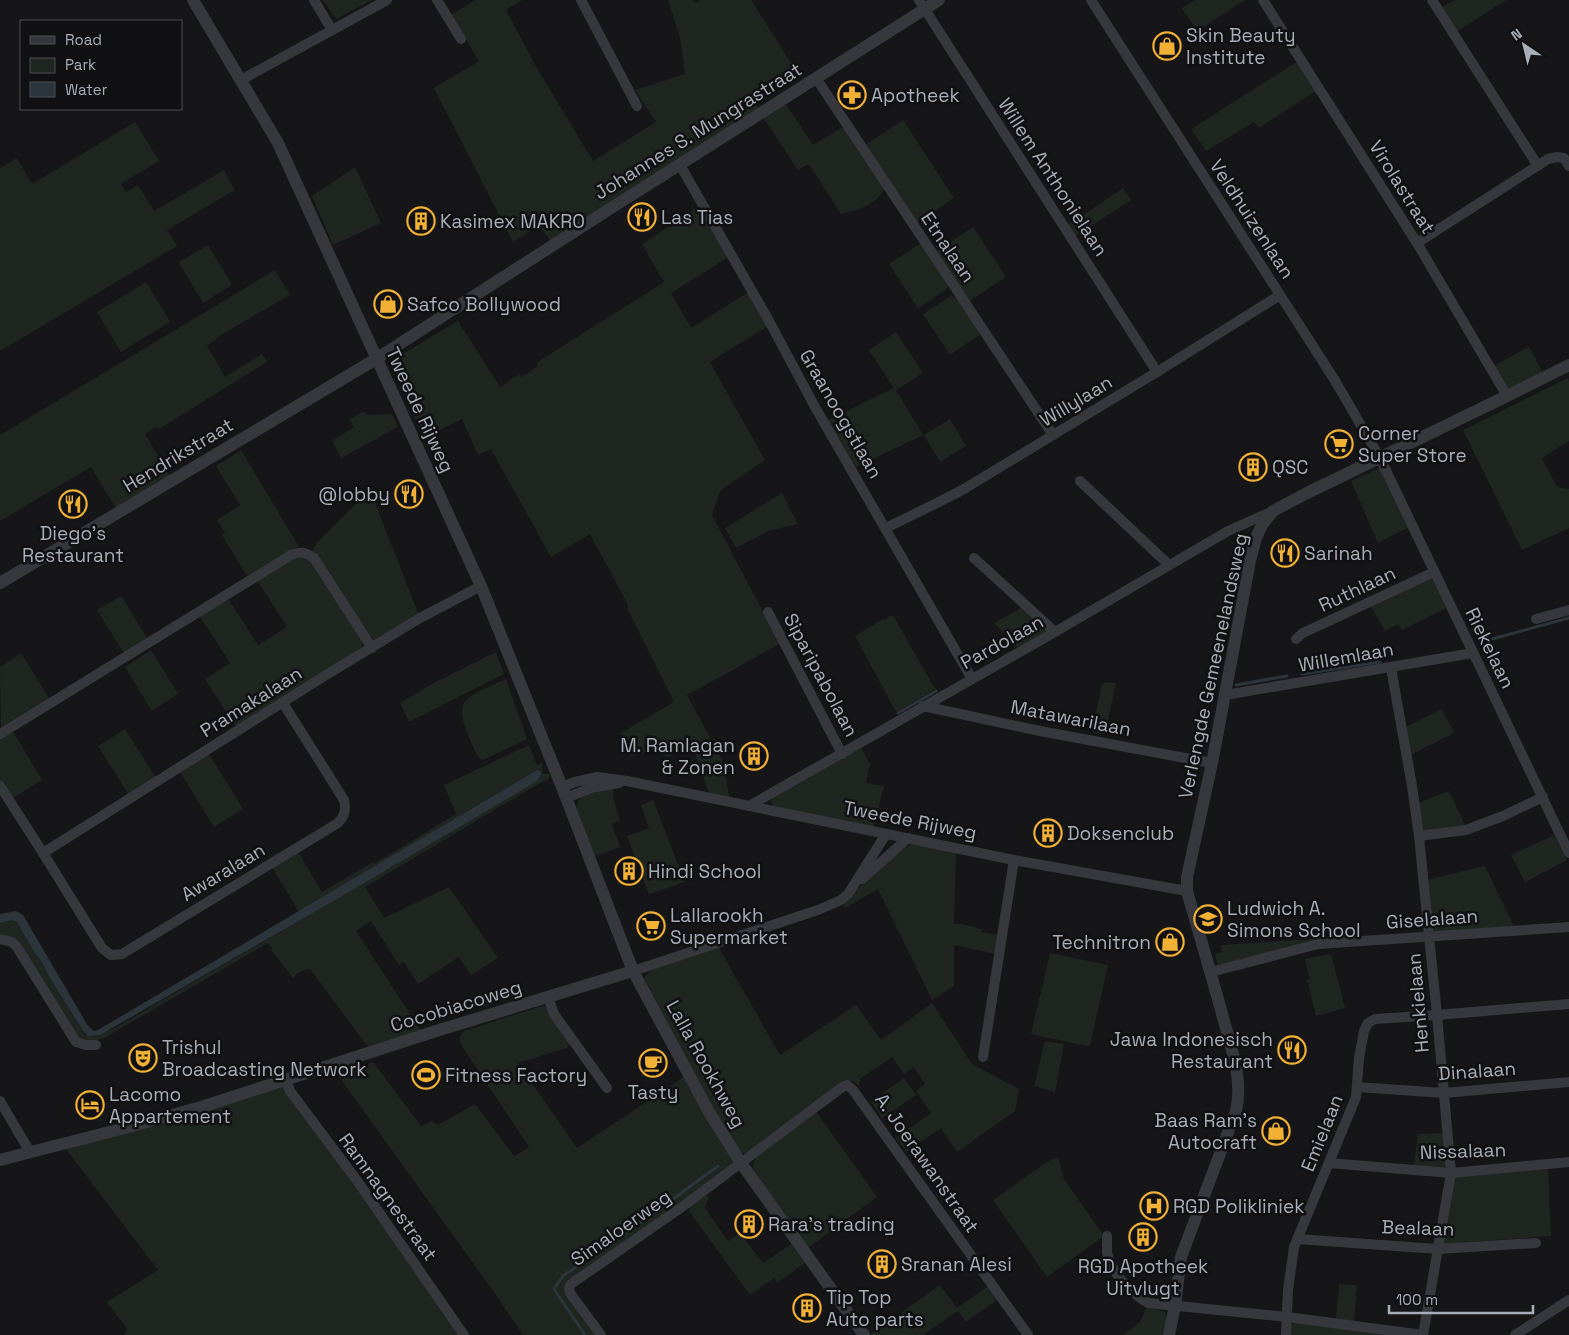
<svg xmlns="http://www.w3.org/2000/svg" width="1569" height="1335" font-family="'Space Grotesk',sans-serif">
  <rect width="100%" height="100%" fill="#161618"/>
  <g fill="#1e261f">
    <polygon points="323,0 372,0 336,19"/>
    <polygon points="475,0 522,0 506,10 538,70 593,161 656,122 635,90 685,74 680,38 668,0 693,0 695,3 701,0 751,0 796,71 791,80 755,102 759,109 551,242 539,225 513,242 434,88 479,61 451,15"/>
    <polygon points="1195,0 1245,0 1197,31 1182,8"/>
    <polygon points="1455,0 1506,0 1456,32 1441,8"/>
    <polygon points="1298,61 1316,91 1259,128 1254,122 1206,151 1191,129"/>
    <path d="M785 103 813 145 843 127 882 184 884 189C877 204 855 212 841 214L809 164 798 170 763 117Z"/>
    <polygon points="903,120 954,198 916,224 864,146"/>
    <polygon points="135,122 159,161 121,184 126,192 138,185 154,211 224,170 235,190 167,230 177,246 0,351 0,168 17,158 32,184"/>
    <polygon points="355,167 381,223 333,245 312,196"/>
    <polygon points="1123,188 1131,200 1074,237 1067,226"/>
    <polygon points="700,206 729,257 671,293 691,328 749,292 768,326 710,362 765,460 721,490 712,515 780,644 687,695 722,760 730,798 709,793 693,748 666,757 663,748 631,756 621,733 674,702 628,610 627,603 590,534 551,557 491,449 478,455 462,419 423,438 392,365 399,356 458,321 500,387 519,374 522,377 538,366 536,363 664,282 642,244"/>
    <polygon points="973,227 1006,277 968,302 935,252"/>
    <polygon points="921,243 948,286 946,290 918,308 889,264"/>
    <polygon points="208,245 232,285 203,303 179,262"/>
    <polygon points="275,270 290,295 224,333 207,346 225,377 262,354 267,362 159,429 156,427 145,434 171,478 117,510 91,467 0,521 0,435"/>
    <polygon points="146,282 170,322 121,352 97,312"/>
    <polygon points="951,296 958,299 981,334 950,355 923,314"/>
    <polygon points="896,332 923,373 896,390 923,435 856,467 828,420 894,388 869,350"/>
    <polygon points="1529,347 1541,369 1541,373 1510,388 1506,387 1493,366"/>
    <polygon points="1568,378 1569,381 1569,441 1542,458 1557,487 1569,489 1569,528 1522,550 1463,430"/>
    <polygon points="364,411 367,415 392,414 398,427 341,458 332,441 354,427 349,419"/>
    <polygon points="950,419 966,446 940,462 924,435"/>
    <polygon points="241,450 299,547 293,549 247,576 222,535 225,533 217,520 240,505 216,466"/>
    <polygon points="1382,467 1409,527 1378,543 1351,481"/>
    <polygon points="370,490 419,615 378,640 373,639 368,633 312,552 317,543"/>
    <polygon points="782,493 798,524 768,531 736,548 725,528"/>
    <polygon points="296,556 308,558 362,638 362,647 360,650 237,729 205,679 230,663 199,615 227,597 258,645 287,627 257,580"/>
    <polygon points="1430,579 1433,580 1446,608 1402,630 1398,624 1385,631 1371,606"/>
    <polygon points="121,596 147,638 124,653 97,610"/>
    <polygon points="1021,608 1026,609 1048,632 1018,649 994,623"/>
    <polygon points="893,615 935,689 896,712 855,636 883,619 884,620"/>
    <polygon points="151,650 178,694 152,711 125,667"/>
    <polygon points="496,652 504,674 409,722 400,703 430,685"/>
    <polygon points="21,653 49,698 1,728 0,667"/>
    <path d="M506 679 527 739 483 760 478 757C472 742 453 711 467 699 476 691 495 684 506 679Z"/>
    <polygon points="1106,682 1116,683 1105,734 1092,732 1102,684"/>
    <polygon points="1442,709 1454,733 1410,755 1406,727"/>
    <polygon points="125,729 156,778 129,795 98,746"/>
    <polygon points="12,730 42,780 11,799 0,782 0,737"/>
    <path d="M529 745 537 765 542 762 543 774H550L549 779 535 786 365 887 384 918 449 887 498 958 471 975 459 957 418 984 404 962 399 965 371 921 356 931 421 1031 368 1047 310 969C303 970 297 972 293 978L271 950 272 948 268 943 104 1038 94 1041H81L21 948 0 935V923L12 920 17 922 33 950 43 964 48 975 85 1035 113 1029 339 898 531 785 537 770 299 912 272 867 298 852 322 892 373 862 374 864 456 814 444 785Z"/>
    <polygon points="861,747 870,764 866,783 884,786 873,829 773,806 771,801 772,798"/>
    <polygon points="209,754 243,809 214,827 180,772"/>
    <polygon points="613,789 613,797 620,821 612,824 620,847 594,857 577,809 578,801 584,795"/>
    <polygon points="1449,791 1466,827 1426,832 1421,830 1418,803"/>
    <polygon points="653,800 685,882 649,894 627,836 649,828 641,805"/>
    <polygon points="1554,835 1567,860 1525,882 1511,855"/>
    <path d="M912 844 956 852 954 924H963L982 929 981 932 1000 935 996 954 954 945V986L932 1000 878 889 847 907H844V904C862 884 887 857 912 844Z"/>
    <polygon points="1485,866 1514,927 1436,932 1431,926 1427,880"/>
    <polygon points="1329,938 1218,966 1215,954 1222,952 1221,945"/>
    <polygon points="719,948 780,1055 856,1005 881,1040 932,1003 972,1064 1019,1089 1015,1111 957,1152 941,1128 906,1152 896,1138 931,1113 916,1091 925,1084 914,1067 904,1074 892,1057 860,1079 859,1086 853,1081 847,1081 747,1153 743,1153 738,1149 714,1110 645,980 645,976 653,969"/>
    <polygon points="1050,953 1108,965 1090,1045 1087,1046 1031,1034"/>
    <polygon points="1331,954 1345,1008 1316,1016 1307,980 1310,979 1305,959"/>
    <polygon points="542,1006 546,1007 569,1040 570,1044 567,1048 518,1063 577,1148 684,1077 735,1163 684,1201 567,1283 596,1335 523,1335 496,1295 337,1074 373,1062 421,1126 432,1121 438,1125 475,1104 514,1156 529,1147 463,1048 460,1041 459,1037 464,1031"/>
    <polygon points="1045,1041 1064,1044 1055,1092 1034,1086"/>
    <polygon points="904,1078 916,1095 882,1118 871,1101"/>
    <polygon points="279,1087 284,1087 350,1177 460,1335 124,1335 127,1329 107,1302 158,1270 65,1148"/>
    <polygon points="815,1110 877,1197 807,1249 753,1169 754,1161 758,1156"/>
    <polygon points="1444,1133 1447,1159 1445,1168 1414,1165 1418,1134"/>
    <polygon points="1058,1157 1064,1179 1104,1236 1047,1277 993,1200 1050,1160"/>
    <polygon points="1548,1167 1551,1236 1444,1244 1455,1177"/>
    <polygon points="704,1194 709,1197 705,1208 728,1241 740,1233 763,1263 791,1244 805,1263 777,1283 774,1278 750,1295 689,1211 691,1205"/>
    <polygon points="991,1284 1000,1298 966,1322 958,1311 923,1335 870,1335 940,1285 957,1308"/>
    <polygon points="1339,1284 1357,1285 1354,1321 1336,1319"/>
    <polygon points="1147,1306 1165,1312 1166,1315 1165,1335 1123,1335 1140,1322"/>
    <polygon points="1295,1322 1393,1335 1289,1335 1290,1326"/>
  </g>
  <polygon fill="#2c353c" points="537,770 540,771 541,774 537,781 531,785 339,898 100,1035 88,1036 83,1031 48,975 43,964 33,950 17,922 12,920 0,923 0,914 16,911 23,915 88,1026 94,1031 98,1030"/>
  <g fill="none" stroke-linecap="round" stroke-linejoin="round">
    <g stroke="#2c353c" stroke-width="3">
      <polyline points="1481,642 1569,618"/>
      <polyline points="1302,674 1380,662"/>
      <polyline points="1236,685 1287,676"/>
      <polyline points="898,713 936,691"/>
      <polyline points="585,1335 554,1289 563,1276 636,1226 718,1166"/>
    </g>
    <g stroke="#37383d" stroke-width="10">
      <polyline points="314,0 332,30"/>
      <polyline points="437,0 461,39"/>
      <polyline points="581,0 637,106"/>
      <polyline points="919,0 1157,372"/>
      <polyline points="1091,0 1334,379 1380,458 1569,853"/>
      <polyline points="1263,0 1417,243 1507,396"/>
      <polyline points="1432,0 1538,166"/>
      <polyline points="816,78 1053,435"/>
      <polyline points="241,80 387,0"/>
      <polyline points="680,165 768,319 815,407 972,679"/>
      <polyline points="1417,243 1548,159 1557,157 1564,158 1569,166"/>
      <polyline points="1080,481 1169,565"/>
      <path d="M886 528C912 515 938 503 964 489L1157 372 1280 295"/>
      <polyline points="974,558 1055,632"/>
      <polyline points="768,612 842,754"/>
      <polyline points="1536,619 1569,610"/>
      <polyline points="1296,639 1303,633 1434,572"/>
      <polyline points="1391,668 1412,786 1419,836 1437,1015 1451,1173 1423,1335"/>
      <polyline points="1225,695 1473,653"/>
      <polyline points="923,706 1040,731 1212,763"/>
      <path d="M0 734 291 555C301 551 305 552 314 558L372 648"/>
      <path d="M0 786 43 853 102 948 111 955 122 954 338 823C345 816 346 810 344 800L283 703"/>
      <polyline points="562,787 575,782 597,777 627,781 1014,860 1187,891"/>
      <polyline points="566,798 591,788 619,783"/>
      <polyline points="749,806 1055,632 1228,531 1273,511"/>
      <polyline points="1419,836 1466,830 1503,816 1543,797"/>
      <polyline points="43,853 326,675 420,618 481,586"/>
      <polyline points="862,879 908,838"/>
      <polyline points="0,939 12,942 17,947 76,1042 86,1045 96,1045"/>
      <polyline points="633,971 818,910 841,900 848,894 886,834"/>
      <polyline points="1211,972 1318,944 1569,927"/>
      <polyline points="548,997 554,1014 607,1088"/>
      <polyline points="983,1057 1014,860"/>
      <polyline points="286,1080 290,1091 358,1182 464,1335"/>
      <polyline points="1357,1087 1444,1093 1569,1082"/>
      <polyline points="0,1101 30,1152"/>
      <polyline points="1329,1163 1451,1173 1569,1162"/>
      <path d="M1107 1236C1107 1241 1107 1247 1107 1252 1111 1273 1131 1293 1148 1303L1287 1317 1423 1335"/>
      <polyline points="1297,1239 1438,1249 1536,1243"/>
      <polyline points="601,1335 570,1293 569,1288 571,1284 682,1207 841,1088 847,1085 853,1090 1028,1335"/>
      <polyline points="1286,1335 1288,1290 1294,1247 1356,1097 1359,1058 1364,1031 1368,1023 1375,1019 1437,1015 1569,1004"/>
      <polyline points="1515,1335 1569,1300"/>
    </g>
    <g stroke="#37383d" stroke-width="12">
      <polyline points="193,0 278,143 481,586 562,787 633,971 709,1112 741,1163 864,1335"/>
      <polyline points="0,583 376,359 608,210 939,0"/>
      <polyline points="0,1160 125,1128 201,1107 436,1031 633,971"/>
      <path d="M1169 1335 1175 1305 1181 1257 1236 1111C1244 1078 1229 1042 1221 1010 1210 970 1198 930 1187 891V877L1212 763 1250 561 1256 538 1262 525 1273 511 1307 493 1507 396 1569 365"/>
    </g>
  </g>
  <defs>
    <g id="shop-ring" transform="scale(1.4375)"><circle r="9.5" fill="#111113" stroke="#f2b134" stroke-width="1.5"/><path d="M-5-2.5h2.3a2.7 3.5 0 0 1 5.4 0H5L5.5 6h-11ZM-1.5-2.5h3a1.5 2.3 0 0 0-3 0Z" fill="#f2b134"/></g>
    <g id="pharmacy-ring" transform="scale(1.4375)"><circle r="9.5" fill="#111113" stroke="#f2b134" stroke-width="1.5"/><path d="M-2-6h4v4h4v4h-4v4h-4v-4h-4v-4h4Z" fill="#f2b134"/></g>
    <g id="restaurant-ring" transform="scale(1.4375)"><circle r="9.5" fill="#111113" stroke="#f2b134" stroke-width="1.5"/><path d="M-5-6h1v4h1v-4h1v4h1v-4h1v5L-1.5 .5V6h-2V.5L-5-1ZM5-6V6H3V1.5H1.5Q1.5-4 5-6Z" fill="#f2b134"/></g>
    <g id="building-ring" transform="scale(1.4375)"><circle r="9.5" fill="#111113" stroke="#f2b134" stroke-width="1.5"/><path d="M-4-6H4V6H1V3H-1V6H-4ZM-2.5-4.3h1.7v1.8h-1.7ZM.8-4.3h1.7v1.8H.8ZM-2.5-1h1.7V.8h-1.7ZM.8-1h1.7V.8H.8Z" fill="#f2b134"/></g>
    <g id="supermarket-ring" transform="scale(1.4375)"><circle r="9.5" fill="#111113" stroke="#f2b134" stroke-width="1.5"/><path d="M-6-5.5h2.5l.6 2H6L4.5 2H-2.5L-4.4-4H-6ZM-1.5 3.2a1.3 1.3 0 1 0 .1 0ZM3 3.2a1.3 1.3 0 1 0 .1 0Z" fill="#f2b134"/></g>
    <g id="school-ring" transform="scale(1.4375)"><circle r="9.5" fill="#111113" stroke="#f2b134" stroke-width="1.5"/><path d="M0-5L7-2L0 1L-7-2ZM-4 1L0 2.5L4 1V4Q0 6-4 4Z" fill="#f2b134"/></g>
    <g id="theatre-ring" transform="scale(1.4375)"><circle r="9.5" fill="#111113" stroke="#f2b134" stroke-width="1.5"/><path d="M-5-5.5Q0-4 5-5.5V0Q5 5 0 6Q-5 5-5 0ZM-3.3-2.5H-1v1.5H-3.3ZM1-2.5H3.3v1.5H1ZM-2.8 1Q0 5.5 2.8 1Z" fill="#f2b134"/></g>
    <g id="cafe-ring" transform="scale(1.4375)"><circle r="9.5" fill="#111113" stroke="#f2b134" stroke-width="1.5"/><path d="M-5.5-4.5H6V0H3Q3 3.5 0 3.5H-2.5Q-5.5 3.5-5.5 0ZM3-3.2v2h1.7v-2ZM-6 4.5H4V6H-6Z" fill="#f2b134"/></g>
    <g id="stadium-ring" transform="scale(1.4375)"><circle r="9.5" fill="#111113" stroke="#f2b134" stroke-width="1.5"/><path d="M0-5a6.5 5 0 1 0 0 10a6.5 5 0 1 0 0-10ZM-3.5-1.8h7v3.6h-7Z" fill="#f2b134"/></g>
    <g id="hotel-ring" transform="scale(1.4375)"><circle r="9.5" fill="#111113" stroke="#f2b134" stroke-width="1.5"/><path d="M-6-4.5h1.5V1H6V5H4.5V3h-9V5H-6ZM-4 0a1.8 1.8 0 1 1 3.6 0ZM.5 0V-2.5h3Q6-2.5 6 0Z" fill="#f2b134"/></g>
    <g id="hospital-ring" transform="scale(1.4375)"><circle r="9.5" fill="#111113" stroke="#f2b134" stroke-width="1.5"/><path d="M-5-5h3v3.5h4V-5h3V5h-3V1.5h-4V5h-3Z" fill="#f2b134"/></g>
  </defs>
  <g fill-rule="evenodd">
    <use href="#shop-ring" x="1167" y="46"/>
    <use href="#pharmacy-ring" x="852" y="95"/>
    <use href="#restaurant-ring" x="642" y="217"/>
    <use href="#building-ring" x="421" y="221"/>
    <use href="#shop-ring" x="388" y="304"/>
    <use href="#supermarket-ring" x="1339" y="444"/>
    <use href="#building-ring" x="1253" y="467"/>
    <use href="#restaurant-ring" x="409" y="494"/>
    <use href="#restaurant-ring" x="73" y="504"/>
    <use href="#restaurant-ring" x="1285" y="553"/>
    <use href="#building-ring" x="754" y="756"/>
    <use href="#building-ring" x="1048" y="833"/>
    <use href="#building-ring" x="629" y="871"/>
    <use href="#school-ring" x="1208" y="919"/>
    <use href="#supermarket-ring" x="651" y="926"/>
    <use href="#shop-ring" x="1170" y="942"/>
    <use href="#restaurant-ring" x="1292" y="1050"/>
    <use href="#theatre-ring" x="143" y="1058"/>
    <use href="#cafe-ring" x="653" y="1063"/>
    <use href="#stadium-ring" x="426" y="1075"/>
    <use href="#hotel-ring" x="90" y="1105"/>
    <use href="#shop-ring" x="1276" y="1131"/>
    <use href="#hospital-ring" x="1154" y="1206"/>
    <use href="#building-ring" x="749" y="1224"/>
    <use href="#building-ring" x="1143" y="1237"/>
    <use href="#building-ring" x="882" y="1264"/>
    <use href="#building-ring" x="807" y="1308"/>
  </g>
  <g text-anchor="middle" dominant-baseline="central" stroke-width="5" stroke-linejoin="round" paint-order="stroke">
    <g font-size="19" fill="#a8adb8" stroke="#111113" text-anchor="start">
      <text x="1186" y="35">Skin Beauty<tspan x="1186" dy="22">Institute</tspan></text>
      <text x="871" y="95">Apotheek</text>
      <text x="661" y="217">Las Tias</text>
      <text x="440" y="221">Kasimex MAKRO</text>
      <text x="407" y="304">Safco Bollywood</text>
      <text x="1358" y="433">Corner<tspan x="1358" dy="22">Super Store</tspan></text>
      <text x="1272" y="467">QSC</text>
      <text x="390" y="494" text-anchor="end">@lobby</text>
      <text x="73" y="533" text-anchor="middle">Diego's<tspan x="73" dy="22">Restaurant</tspan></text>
      <text x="1304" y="553">Sarinah</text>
      <text x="735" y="745" text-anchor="end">M. Ramlagan<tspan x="735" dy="22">&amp; Zonen</tspan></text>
      <text x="1067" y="833">Doksenclub</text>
      <text x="648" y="871">Hindi School</text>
      <text x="1227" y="908">Ludwich A.<tspan x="1227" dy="22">Simons School</tspan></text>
      <text x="670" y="915">Lallarookh<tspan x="670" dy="22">Supermarket</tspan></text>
      <text x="1151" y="942" text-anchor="end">Technitron</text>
      <text x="1273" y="1039" text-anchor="end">Jawa Indonesisch<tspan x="1273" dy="22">Restaurant</tspan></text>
      <text x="162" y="1047">Trishul<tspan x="162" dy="22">Broadcasting Network</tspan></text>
      <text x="445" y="1075">Fitness Factory</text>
      <text x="653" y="1092" text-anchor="middle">Tasty</text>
      <text x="109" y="1094">Lacomo<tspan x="109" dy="22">Appartement</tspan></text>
      <text x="1257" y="1120" text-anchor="end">Baas Ram's<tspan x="1257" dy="22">Autocraft</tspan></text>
      <text x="1173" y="1206">RGD Polikliniek</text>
      <text x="768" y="1224">Rara's trading</text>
      <text x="901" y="1264">Sranan Alesi</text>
      <text x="1143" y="1266" text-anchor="middle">RGD Apotheek<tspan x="1143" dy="22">Uitvlugt</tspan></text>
      <text x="826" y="1297">Tip Top<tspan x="826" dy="22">Auto parts</tspan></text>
    </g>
    <g font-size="19" fill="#a8adb8" stroke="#111113">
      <text transform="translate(698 131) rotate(-32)">Johannes S. Mungrastraat</text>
      <text transform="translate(1053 177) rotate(57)">Willem Anthonielaan</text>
      <text transform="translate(1402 187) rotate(58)">Virolastraat</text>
      <text transform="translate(1252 219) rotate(57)">Veldhuizenlaan</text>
      <text transform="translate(948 247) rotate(56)">Etnalaan</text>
      <text transform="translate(1076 401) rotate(-31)">Willylaan</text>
      <text transform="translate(420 410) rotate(65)">Tweede Rijweg</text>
      <text transform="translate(841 414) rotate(60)">Graanoogstlaan</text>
      <text transform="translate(178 455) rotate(-31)">Hendrikstraat</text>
      <text transform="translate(1357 589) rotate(-25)">Ruthlaan</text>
      <text transform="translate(1002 642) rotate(-29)">Pardolaan</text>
      <text transform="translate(1490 648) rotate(64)">Riekelaan</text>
      <text transform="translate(1346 657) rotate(-10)">Willemlaan</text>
      <text transform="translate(1213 666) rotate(-78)">Verlengde Gemeenelandsweg</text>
      <text transform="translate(821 675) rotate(62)">Siparipabolaan</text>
      <text transform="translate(251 702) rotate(-32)">Pramakalaan</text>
      <text transform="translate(1071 718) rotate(11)">Matawarilaan</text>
      <text transform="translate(910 820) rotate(11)">Tweede Rijweg</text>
      <text transform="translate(223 872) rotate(-31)">Awaralaan</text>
      <text transform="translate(1432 919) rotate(-4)">Giselalaan</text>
      <text transform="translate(1418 1003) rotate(-95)">Henkielaan</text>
      <text transform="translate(456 1006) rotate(-17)">Cocobiacoweg</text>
      <text transform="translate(706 1064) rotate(61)">Lalla Rookhweg</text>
      <text transform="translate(1477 1071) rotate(-4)">Dinalaan</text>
      <text transform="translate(1322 1133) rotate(-68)">Emielaan</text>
      <text transform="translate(1463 1151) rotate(-2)">Nissalaan</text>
      <text transform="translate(927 1163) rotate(55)">A. Joerawanstraat</text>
      <text transform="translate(388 1197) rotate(54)">Ramnagnestraat</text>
      <text transform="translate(621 1228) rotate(-35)">Simaloerweg</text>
      <text transform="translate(1418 1228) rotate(2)">Bealaan</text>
    </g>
  </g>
  <rect x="20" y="20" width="162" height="90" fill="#111113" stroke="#4d4f55"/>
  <rect x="30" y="36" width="25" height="8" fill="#37383d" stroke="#4d4f55"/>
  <text x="65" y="45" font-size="15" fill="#a8adb8">Road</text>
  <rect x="30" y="58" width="25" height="15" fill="#1e261f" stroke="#4d4f55"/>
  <text x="65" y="70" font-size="15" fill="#a8adb8">Park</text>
  <rect x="30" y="82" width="25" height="15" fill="#2c353c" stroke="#4d4f55"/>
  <text x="65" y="95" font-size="15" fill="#a8adb8">Water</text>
  <g transform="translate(1524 45) rotate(325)" stroke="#111113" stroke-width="4" paint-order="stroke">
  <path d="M0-4L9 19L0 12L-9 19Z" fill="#a8adb8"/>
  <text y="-8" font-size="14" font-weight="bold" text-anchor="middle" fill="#a8adb8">N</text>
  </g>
  <path d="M1389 1305v8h144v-8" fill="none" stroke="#a8adb8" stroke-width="2.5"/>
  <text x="1396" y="1305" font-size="15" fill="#a8adb8" stroke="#111113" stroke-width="4" paint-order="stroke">100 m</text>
</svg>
